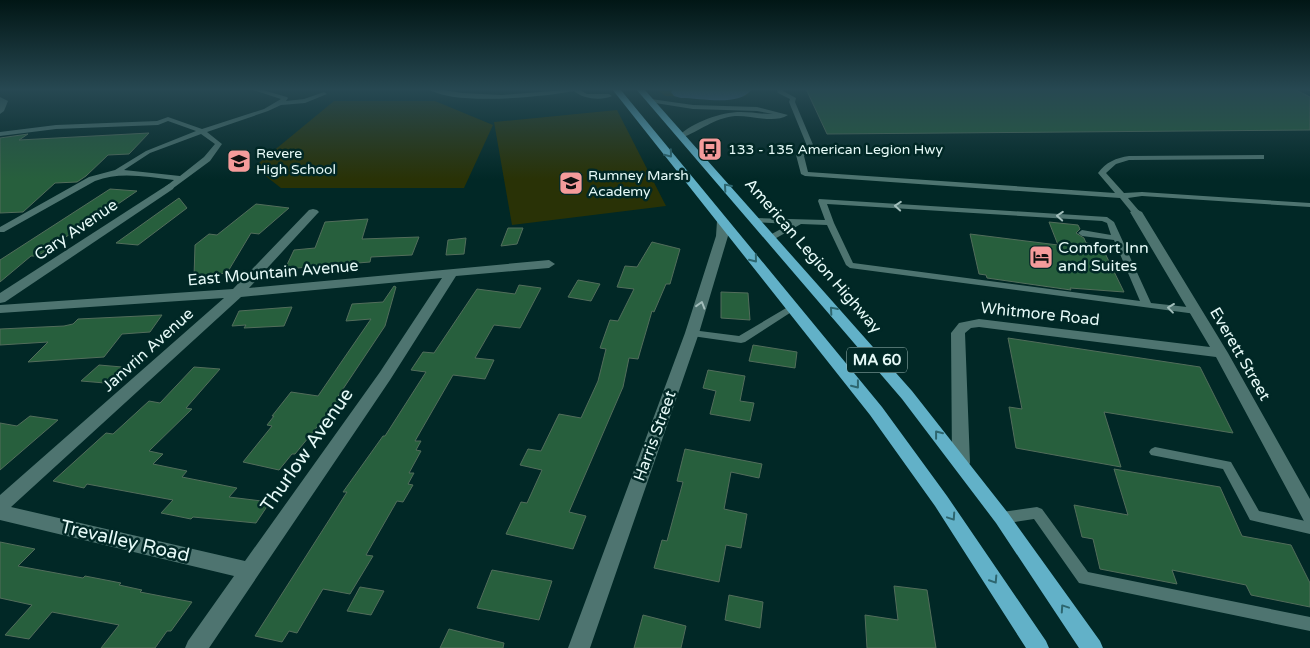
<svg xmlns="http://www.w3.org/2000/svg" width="1310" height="648" font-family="'Varela Round',sans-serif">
  <rect width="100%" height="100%" fill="#012826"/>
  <g fill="#293206">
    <polygon points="656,89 752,89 746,96 735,97 665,96"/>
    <polygon points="334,101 435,101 493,125 464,188 281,188 254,167"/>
    <polygon points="617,110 666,206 512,225 494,122"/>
  </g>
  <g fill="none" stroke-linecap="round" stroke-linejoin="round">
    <path fill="#496a97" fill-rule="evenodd" d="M673 89H752C740 107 702 98 681 98L674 96 671 92Z"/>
  </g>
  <g fill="#275f3d" stroke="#526d5b">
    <polygon points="806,89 1294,89 1310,97 1310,130 827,134"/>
    <polygon points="149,133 129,154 108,155 86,176 77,182 55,183 23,212 0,213 0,138 28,134 19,140"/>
    <polygon points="110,189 137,191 83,228 79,228 38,256 31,256 0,282 0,260"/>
    <polygon points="179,198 187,208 138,245 116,243"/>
    <polygon points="256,204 289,208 259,234 251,233 227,273 194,277 195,245 209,234 217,235"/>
    <polygon points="368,219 362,239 419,237 412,255 371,257 370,262 285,269 294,250 315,248 325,222"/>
    <polygon points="1049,222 1078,225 1080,229 1076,233 1084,238 1086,243 1101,245 1124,292 1070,288 1071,290 987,278 986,275 979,274 970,234 1058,245"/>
    <polygon points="508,228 523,228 517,244 501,246"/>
    <polygon points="466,238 464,254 446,255 448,240"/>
    <polygon points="652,242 680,249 670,284 666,284 654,312 652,311 638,359 629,358 623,387 569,512 586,516 573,549 506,534 521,502 527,503 542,470 520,465 528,449 541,451 559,414 581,418 598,381 606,349 600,348 610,320 618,321 634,289 617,287 625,266 637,267"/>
    <polygon points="578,280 600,284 591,301 568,297"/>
    <polygon points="519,285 541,288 520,328 494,325 475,358 494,360 485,379 453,375 415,441 421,441 416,450 421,451 409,473 414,473 408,484 413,485 403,502 397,501 366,555 373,556 350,594 323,589 297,633 289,631 282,642 255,636 347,492 343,492 383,436 385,436 426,372 411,370 423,352 434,353 477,289 515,294"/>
    <polygon points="394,286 396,287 385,326 337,398 340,399 295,454 292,454 279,470 243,462 272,426 267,425 274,416 272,416 291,392 318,396 342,361 371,319 346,321 352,304 383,302"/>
    <polygon points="721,292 748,293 750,320 721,318"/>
    <polygon points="292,307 284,326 244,328 246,325 232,326 239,311"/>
    <polygon points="162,315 150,332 122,334 104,357 28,362 48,342 0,345 0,329 64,326 73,324 78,319"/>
    <polygon points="1008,338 1200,367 1233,433 1104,412 1121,467 1016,448 1009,407 1022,409"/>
    <polygon points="753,345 797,352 795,368 749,361"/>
    <polygon points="99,365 122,367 105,383 81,381"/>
    <polygon points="194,367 220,369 186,408 192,409 149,451 163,454 153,464 187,471 182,477 237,488 229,497 270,502 256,523 193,517 191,519 161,513 173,500 87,484 84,488 53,481 106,433 113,434 149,401 160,403"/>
    <polygon points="708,370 745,376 740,401 754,403 750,421 710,414 716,391 703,388"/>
    <polygon points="30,416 58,420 0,470 0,423 17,426"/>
    <polygon points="685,449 762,464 759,478 731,472 724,509 747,514 741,548 726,545 719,582 654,568 662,540 667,541 683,482 677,481"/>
    <polygon points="1114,469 1220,487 1242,536 1291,545 1310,583 1310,607 1251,595 1246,585 1172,570 1177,584 1100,569 1093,539 1082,537 1074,505 1128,515"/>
    <polygon points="0,542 35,549 18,566 83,578 85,576 121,583 119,585 142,590 140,592 192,602 171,631 167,631 155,648 101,648 119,625 52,612 29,639 5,635 32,605 0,598"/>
    <polygon points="492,570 552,581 539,620 477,608"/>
    <polygon points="894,586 927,590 936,648 867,648 865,615 898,620"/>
    <polygon points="360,587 384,591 371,615 347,611"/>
    <polygon points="729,595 763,602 760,628 725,620"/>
    <polygon points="643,615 686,626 681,648 634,648"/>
    <polygon points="449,629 504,643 503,648 440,648"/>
  </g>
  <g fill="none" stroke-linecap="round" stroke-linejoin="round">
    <g fill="#4e7470" fill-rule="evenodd">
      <path d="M250 89H259L287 97 288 98 286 101 304 99 324 92 327 94 305 103 281 105 268 111 207 132 222 144 210 161 172 189H166L165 187 174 180C147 177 120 171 95 181L4 232H0V227L89 177 115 170 146 151 196 131 168 121 158 125 56 129 0 136V132L56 125 157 121 168 117 202 129 264 109 281 99ZM201 134 215 144 204 157 180 176 124 170 150 153Z"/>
      <path d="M428 89H437L462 93 502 95 578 89 587 94H609L612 96C601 101 583 99 574 91 542 97 455 106 428 89Z"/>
      <path d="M776 89H782L783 91 796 98 795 102 814 147 804 156 808 172 1115 193 1098 173C1106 162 1116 158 1129 156L1261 155H1264V159L1129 160 1116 164 1106 173 1124 193 1142 192 1310 203V207L1142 196 1128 198 1140 212 1136 214H1133L1120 198 805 176 801 174 796 155 807 146 789 102 790 99 778 93Z"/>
      <polygon points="1306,89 1310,89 1310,91 1307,90"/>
      <path d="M651 99 693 105 757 107 788 115C774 124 751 115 735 116 714 118 700 131 681 138L678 136C694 122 720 112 741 112 751 112 762 114 773 114L757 111 693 109 649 102V100Z"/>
      <path d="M819 199 1107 217 1114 222 1151 303 1196 308 1201 311 1196 314 850 268 846 265 827 225 801 224 771 241 768 240V236L790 224 755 222 751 220 755 218 825 220 818 201ZM827 204 1102 221 1107 223 1111 235 1082 230 1078 233 1082 236 1114 240 1140 301 853 263 834 223Z"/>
      <polygon points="793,304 796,305 798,307 796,309 745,342 741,343 692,336 687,333 692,330 739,336"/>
      <polygon points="1155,447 1231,462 1259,511 1310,522 1310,534 1250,520 1223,469 1151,455 1149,452 1151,449"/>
      <polygon points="1037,507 1042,509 1088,572 1310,617 1310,631 1079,583 1034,519 1002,524 997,522 995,518 997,514 1002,512"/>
    </g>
    <g fill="#4e7470" fill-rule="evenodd">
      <polygon points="0,97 8,101 4,111 0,114"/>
      <polygon points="169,184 173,185 174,187 173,189 5,302 0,303 0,293"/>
      <path d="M313 209 317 210 319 212 317 214 249 288 549 260 555 264 549 268 456 276 390 380 209 648H185L188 641 234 576 0 520V495L224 298 0 313V305L233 289 309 210ZM442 278 380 372 245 561 11 507 241 297Z"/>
      <polygon points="1136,209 1142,212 1228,353 1310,499 1310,524 1304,521 1216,357 979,327 971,328 965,333 970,463 967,468 961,470 955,468 952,463 951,333 959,323 979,319 1210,347 1130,212"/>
      <polygon points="723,218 729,221 728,236 699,333 590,648 568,648 685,333 716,236 717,221"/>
    </g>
    <g fill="#62b1c8" fill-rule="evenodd">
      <polygon points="612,89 620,89 882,407 947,496 1046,641 1049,648 1026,648 935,506 870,415"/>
      <polygon points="636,89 644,89 912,391 1008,513 1100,641 1103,648 1079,648 996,523 902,399"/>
    </g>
  </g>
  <defs><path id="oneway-chevron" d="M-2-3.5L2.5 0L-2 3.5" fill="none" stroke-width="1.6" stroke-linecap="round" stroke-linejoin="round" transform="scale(1.25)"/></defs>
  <g stroke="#2d666f">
    <use href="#oneway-chevron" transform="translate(669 154) rotate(51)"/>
    <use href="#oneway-chevron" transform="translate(727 187) rotate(-131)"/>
    <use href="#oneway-chevron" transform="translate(754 259) rotate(51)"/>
    <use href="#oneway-chevron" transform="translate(833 310) rotate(-131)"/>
    <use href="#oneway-chevron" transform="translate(856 385) rotate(52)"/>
    <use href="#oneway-chevron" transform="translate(938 434) rotate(-128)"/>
    <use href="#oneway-chevron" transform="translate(952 517) rotate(56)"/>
    <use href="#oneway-chevron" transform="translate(994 580) rotate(57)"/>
    <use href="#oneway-chevron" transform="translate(1064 608) rotate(-124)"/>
  </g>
  <g stroke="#a2bebb">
    <use href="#oneway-chevron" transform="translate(898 206) rotate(-176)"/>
    <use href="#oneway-chevron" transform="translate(1060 216) rotate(-176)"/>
    <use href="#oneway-chevron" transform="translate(701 305) rotate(-73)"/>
    <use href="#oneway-chevron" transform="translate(1171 308) rotate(-173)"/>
  </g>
  <linearGradient id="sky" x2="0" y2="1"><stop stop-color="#011615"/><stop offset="0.5" stop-color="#274852"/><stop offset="1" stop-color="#274852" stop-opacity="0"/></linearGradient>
  <rect width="1310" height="179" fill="url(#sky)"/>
  <defs>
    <g id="bus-square" transform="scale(1.25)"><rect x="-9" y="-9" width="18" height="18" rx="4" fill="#f59b9b" stroke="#012826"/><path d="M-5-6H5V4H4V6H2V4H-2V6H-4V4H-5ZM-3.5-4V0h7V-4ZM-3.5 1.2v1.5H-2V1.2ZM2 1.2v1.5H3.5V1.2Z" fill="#111"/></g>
    <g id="school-square" transform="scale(1.25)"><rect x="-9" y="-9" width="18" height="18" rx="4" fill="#f59b9b" stroke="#012826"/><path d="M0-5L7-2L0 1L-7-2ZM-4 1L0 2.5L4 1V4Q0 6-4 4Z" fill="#111"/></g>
    <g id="hotel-square" transform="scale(1.25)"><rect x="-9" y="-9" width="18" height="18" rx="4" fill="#f59b9b" stroke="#012826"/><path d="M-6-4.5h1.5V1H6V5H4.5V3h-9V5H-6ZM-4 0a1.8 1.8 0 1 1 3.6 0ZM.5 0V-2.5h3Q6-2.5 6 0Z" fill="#111"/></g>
  </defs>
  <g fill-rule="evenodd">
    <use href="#bus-square" x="710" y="149"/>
    <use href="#school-square" x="239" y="161"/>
    <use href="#school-square" x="571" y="183"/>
    <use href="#hotel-square" x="1041" y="257"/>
  </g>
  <g text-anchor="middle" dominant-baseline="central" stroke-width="5" stroke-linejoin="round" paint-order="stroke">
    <g font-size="14" fill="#e6faf8" stroke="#012826" text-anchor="start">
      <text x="728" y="149">133 - 135 American Legion Hwy</text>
      <text x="256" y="153">Revere<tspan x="256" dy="16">High School</tspan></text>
      <text x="588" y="175">Rumney Marsh<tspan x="588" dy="16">Academy</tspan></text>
    </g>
    <rect fill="#012826" stroke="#a1bbb9" stroke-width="1" x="847" y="347.5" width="60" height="25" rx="4"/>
    <g font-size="15" font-weight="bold" fill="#e6faf8">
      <text x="877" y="360">MA 60</text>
    </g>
    <g font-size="16" fill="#e6faf8" stroke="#012826">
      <text transform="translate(76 230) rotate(-34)">Cary Avenue</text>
      <text transform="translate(813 256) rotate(49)">American Legion Highway</text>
      <text transform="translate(273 273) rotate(-5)">East Mountain Avenue</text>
      <text transform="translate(1040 314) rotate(6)">Whitmore Road</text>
      <text transform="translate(148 350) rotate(-42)">Janvrin Avenue</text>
      <text transform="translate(1240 354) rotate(60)">Everett Street</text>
      <text transform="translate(655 436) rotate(-70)">Harris Street</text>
    </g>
    <g font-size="16" fill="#e6faf8" stroke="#012826" text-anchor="start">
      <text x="1058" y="248">Comfort Inn<tspan x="1058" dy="18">and Suites</tspan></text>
    </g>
    <g font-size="19" fill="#e6faf8" stroke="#012826">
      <text transform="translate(307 450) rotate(-55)">Thurlow Avenue</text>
      <text transform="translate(125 541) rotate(13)">Trevalley Road</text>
    </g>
  </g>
</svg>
